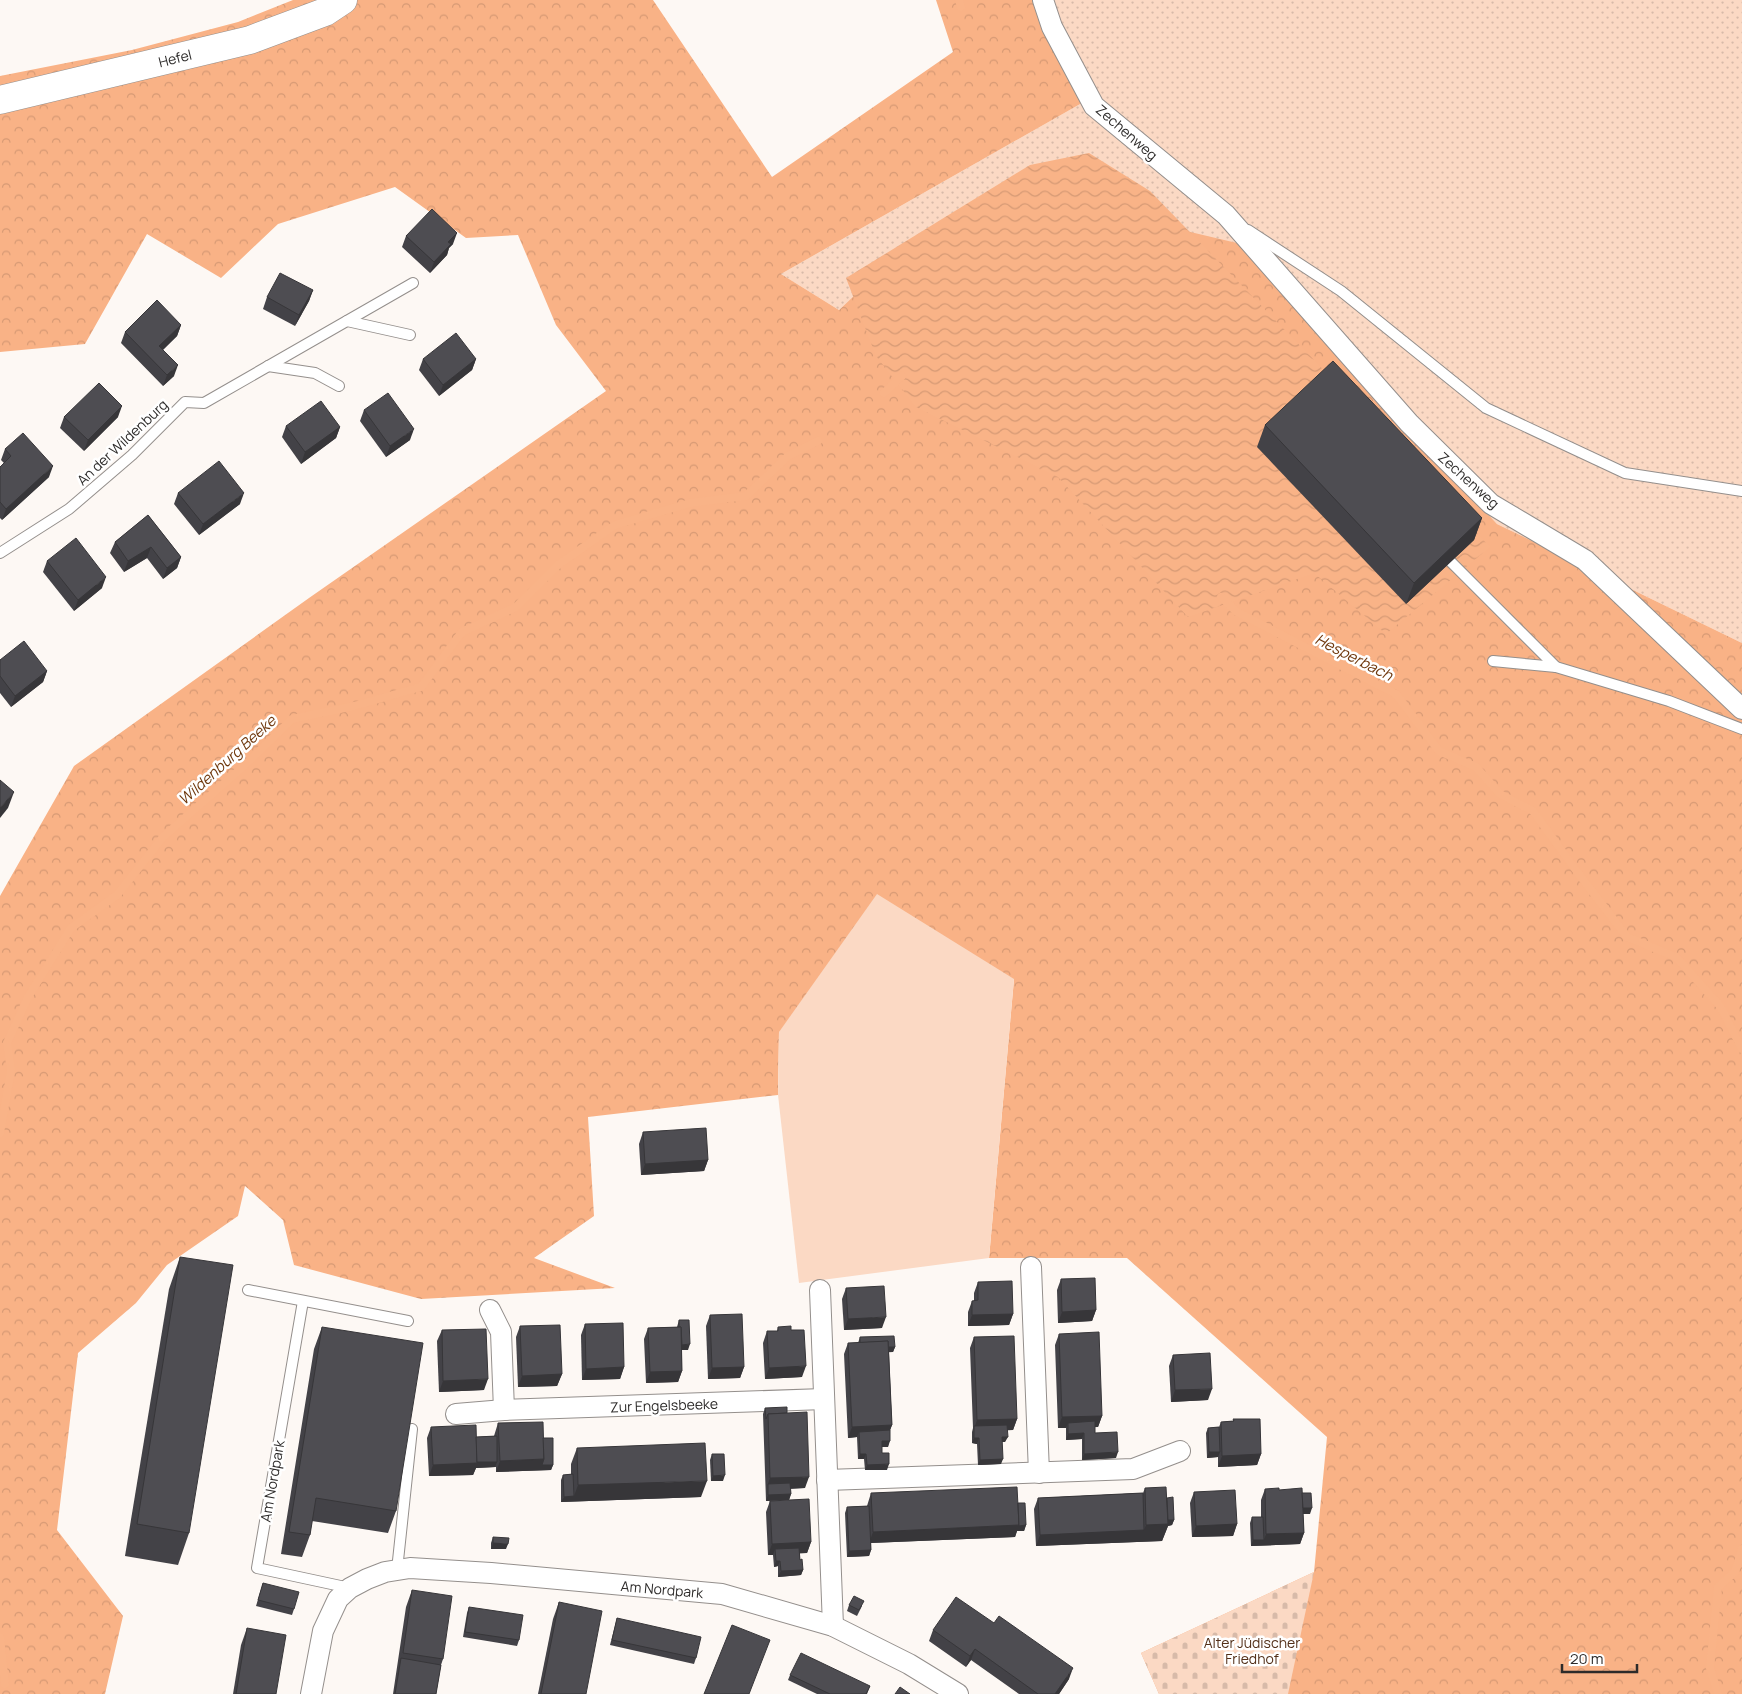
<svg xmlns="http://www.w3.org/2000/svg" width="1742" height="1694" font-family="Manrope,sans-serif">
  <defs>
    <pattern id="grass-dots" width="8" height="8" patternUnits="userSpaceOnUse" patternTransform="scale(1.25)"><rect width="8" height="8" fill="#fbd9c4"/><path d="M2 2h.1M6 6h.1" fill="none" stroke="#d7baa9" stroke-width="1.8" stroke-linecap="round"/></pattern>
    <pattern id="forest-crowns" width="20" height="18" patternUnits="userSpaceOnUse" patternTransform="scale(1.25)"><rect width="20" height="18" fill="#f9b286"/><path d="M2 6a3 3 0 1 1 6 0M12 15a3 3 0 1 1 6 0" fill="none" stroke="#d69974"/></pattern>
    <pattern id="cemetery-stones" width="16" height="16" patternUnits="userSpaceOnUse" patternTransform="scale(1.25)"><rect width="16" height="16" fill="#fbd9c4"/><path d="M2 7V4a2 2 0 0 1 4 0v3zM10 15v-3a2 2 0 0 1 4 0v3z" fill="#d7baa9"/></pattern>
    <pattern id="water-waves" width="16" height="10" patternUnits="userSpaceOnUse" patternTransform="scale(1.25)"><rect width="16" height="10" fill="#f9b387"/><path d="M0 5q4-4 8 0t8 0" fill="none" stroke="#d69a75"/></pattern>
  </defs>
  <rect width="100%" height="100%" fill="#fdf8f4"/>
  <polygon fill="url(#grass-dots)" points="1045,0 1742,0 1742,643 1497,524 1241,244 878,273 839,310 781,274 1082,103"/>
  <polygon fill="url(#forest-crowns)" points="293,0 653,0 772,177 953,52 936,0 1045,0 1082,103 781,274 839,310 878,273 1144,221 1241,244 1497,524 1742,643 1742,1694 1159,1694 1141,1653 1314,1572 1327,1437 1127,1258 989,1258 1014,979 779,1032 778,1095 588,1117 594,1216 534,1258 615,1288 421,1299 294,1265 283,1220 245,1186 238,1216 167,1265 136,1303 78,1353 57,1530 123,1616 105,1694 0,1694 0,896 74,766 309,598 606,391 556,325 518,235 466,238 395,187 278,224 221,278 147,234 85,344 0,352 0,76 132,50 238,22"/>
  <polygon fill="url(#cemetery-stones)" points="1314,1572 1288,1694 1159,1694 1141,1653"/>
  <polygon fill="#fbd9c4" points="877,894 1014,979 989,1258 799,1283 778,1095 779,1032"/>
  <polygon fill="url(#water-waves)" points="1089,153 1150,191 1315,361 1490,547 1386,634 1314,573 1188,617 1058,477 916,407 876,356 846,278 1030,165"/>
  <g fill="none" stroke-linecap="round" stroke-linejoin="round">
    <g stroke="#f9b387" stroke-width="8">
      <polyline points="959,0 961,7"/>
      <polyline points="884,393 902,376"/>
      <polyline points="1221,597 1237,612 1396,694 1439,751 1476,767 1500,794 1533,811 1578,873 1627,937 1676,957 1720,1006 1742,1049"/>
      <polyline points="0,1133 11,1071 7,1043 28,997 71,928 117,895 163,837 245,765 292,719 354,706 421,687 462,632 516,607 558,565 615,525 690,503 746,496 788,456 818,441"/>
      <polyline points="0,1637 5,1684"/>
      <polyline points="1718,1694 1710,1668 1718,1587 1735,1572 1742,1549"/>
    </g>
    <g stroke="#948f8c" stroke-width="12">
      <g id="service">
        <polyline points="1248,230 1341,291 1486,408 1625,473 1742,491"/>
        <polyline points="347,321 410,335"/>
        <polyline points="268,366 315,373 339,386"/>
        <polyline points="0,553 69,509 132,455 185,402 204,403 413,283"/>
        <polyline points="1451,562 1556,667 1669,701 1742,729"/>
        <polyline points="1493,661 1556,667"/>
        <polyline points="248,1290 408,1321"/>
        <polyline points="303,1301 257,1568 350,1588"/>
        <polyline points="397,1570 412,1429"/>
      </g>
    </g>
    <g stroke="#948f8c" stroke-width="22">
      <g id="minor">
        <polyline points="1043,0 1052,27 1094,106 1226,215 1409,423 1491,504 1585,560 1742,709"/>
        <polyline points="1031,1267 1039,1473"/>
        <polyline points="820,1290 833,1626"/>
        <polyline points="490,1310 501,1332 504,1410"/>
        <polyline points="456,1414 504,1410 824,1399"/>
        <polyline points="827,1480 1133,1469 1180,1451"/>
        <polyline points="311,1694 323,1631 338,1599 350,1588 367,1579 385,1572 410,1568 491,1573 722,1594 833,1626 909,1664 958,1694"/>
      </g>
    </g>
    <g stroke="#948f8c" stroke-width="29">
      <polyline id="secondary" points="0,100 250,40 325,12 343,0"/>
    </g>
    <use href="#service" stroke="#fff" stroke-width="10"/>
    <use href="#minor" stroke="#fff" stroke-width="20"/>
    <use href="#secondary" stroke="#fff" stroke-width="28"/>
  </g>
  <g fill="#434247">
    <polygon points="406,236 453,244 449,248 447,255 430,273 402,247"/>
    <polygon points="313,290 309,301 295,326 263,309 267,297"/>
    <polygon points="181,325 177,336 163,350 174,376 163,386 121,343 125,332"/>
    <polygon points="423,359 476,359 472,370 439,396 419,370"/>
    <polygon points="364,410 410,440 386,457 360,421"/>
    <polygon points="64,417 118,417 84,451 60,428"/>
    <polygon points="1265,425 1482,518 1474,540 1406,604 1257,447"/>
    <polygon points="286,426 340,427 336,438 301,464 282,437"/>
    <polygon points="5,449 49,477 2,520 0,518 0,467 4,463 1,460"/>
    <polygon points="178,493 240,504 199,535 174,504"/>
    <polygon points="148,515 181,557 177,568 163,579 147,558 124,572 110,553 115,542"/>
    <polygon points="47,561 102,588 74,611 43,572"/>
    <polygon points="0,660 47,671 43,682 11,707 0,693"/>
    <polygon points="643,1132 708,1160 704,1171 641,1175 639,1144"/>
    <polygon points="180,1257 189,1533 178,1565 125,1556 169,1289"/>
    <polygon points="1061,1279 1096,1310 1092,1321 1058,1323 1057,1290"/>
    <polygon points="978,1282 1013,1314 1009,1325 968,1326 968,1312 972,1301 974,1301 974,1293"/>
    <polygon points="846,1288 882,1328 844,1330 842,1299"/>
    <polygon points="710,1315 744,1367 740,1378 708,1379 706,1326"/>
    <polygon points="679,1320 688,1350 682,1350 682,1371 678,1382 646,1383 644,1339 648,1328 677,1327"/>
    <polygon points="585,1324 624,1367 620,1379 582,1380 581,1335"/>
    <polygon points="520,1326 562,1374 557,1386 518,1387 516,1337"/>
    <polygon points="322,1327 396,1511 388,1533 312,1521 310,1535 302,1557 281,1554 314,1349"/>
    <polygon points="778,1327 791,1330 802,1377 765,1379 763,1343 767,1331 777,1331"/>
    <polygon points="442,1330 484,1390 439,1392 437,1341"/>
    <polygon points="1059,1334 1102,1416 1098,1427 1095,1427 1095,1433 1116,1458 1082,1460 1082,1439 1066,1440 1066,1428 1058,1428 1055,1345"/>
    <polygon points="860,1337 895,1347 893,1352 889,1352 892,1425 890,1430 888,1447 882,1447 882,1453 887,1470 865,1470 864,1459 858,1459 857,1437 848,1438 844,1354 848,1343 858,1343"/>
    <polygon points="974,1337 1017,1419 1013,1430 1007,1430 1005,1442 1002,1442 1001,1464 978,1465 977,1444 972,1443 972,1432 973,1428 970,1348"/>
    <polygon points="1173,1355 1208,1400 1171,1402 1169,1366"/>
    <polygon points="765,1408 787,1413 805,1488 790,1489 791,1494 789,1500 766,1501 763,1414"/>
    <polygon points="1233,1419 1261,1454 1257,1465 1218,1467 1218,1457 1207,1458 1206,1433 1208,1428 1219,1427 1221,1422 1233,1421"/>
    <polygon points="498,1423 543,1438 553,1465 551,1470 496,1472 496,1467 476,1468 473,1475 429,1476 427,1438 431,1427 476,1437 494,1436"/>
    <polygon points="577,1448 701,1497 561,1502 561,1480 563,1475 571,1474 571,1464"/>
    <polygon points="712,1454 723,1481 711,1481 710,1460"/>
    <polygon points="1145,1488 1167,1498 1174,1520 1172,1525 1168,1526 1162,1541 1036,1546 1034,1509 1038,1498 1143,1493"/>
    <polygon points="1265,1489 1302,1493 1310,1514 1303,1514 1304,1533 1300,1544 1251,1546 1250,1523 1252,1517 1261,1517 1261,1500"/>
    <polygon points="1194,1492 1237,1524 1233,1536 1192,1537 1190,1503"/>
    <polygon points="871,1493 1018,1503 1026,1525 1024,1531 1017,1531 1015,1537 871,1543 871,1550 869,1556 847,1557 845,1513 847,1507 867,1506"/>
    <polygon points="770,1501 811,1542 807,1553 800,1553 800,1560 803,1570 801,1575 778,1577 778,1566 774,1567 773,1555 768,1555 766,1512"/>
    <polygon points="493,1537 506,1549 491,1549 491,1543"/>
    <polygon points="263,1583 294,1609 292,1615 256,1606"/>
    <polygon points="412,1590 443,1659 441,1665 436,1694 393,1694 406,1607"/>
    <polygon points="559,1602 586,1694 538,1694 553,1619"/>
    <polygon points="849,1605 862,1606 857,1616 847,1611"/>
    <polygon points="469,1607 519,1640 517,1646 463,1637 467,1613"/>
    <polygon points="617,1618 696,1658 694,1664 610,1645"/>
    <polygon points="247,1628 276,1694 233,1694 241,1645"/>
    <polygon points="933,1630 1069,1679 1059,1694 1019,1694 971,1660 966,1667 929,1641"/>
    <polygon points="790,1675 870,1686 867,1694 817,1694 788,1680"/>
  </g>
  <g fill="#373639">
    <polygon points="457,233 453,244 449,248 447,255 430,273 434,262 448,242"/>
    <polygon points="313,290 309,301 295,326 299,315"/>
    <polygon points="181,325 177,336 155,357 159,346"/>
    <polygon points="476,359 472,370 439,396 443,385"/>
    <polygon points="178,365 174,376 163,386 167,375"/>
    <polygon points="122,406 118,417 84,451 88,440"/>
    <polygon points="340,427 336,438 301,464 305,452"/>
    <polygon points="414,429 410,440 386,457 390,446"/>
    <polygon points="53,466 49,477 2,520 6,509"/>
    <polygon points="244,493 240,504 199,535 203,524"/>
    <polygon points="1482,518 1474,540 1406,604 1414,583"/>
    <polygon points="151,547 147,558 124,572 128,561"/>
    <polygon points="181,557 177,568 163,579 167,568"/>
    <polygon points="106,577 102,588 74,611 78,600"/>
    <polygon points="47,671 43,682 11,707 15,696"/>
    <polygon points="14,792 8,808 0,818 0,808"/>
    <polygon points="708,1160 704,1171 641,1175 645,1164"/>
    <polygon points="1096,1310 1092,1321 1058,1323 1062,1312"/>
    <polygon points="1013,1314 1009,1325 968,1326 972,1315"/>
    <polygon points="886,1317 882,1328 844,1330 848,1319"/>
    <polygon points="690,1344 688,1350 677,1350 679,1345"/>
    <polygon points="895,1347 893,1352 858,1354 860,1348"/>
    <polygon points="806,1366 802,1377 765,1379 769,1368"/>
    <polygon points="624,1367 620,1379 582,1380 586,1369"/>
    <polygon points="744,1367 740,1378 708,1379 712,1368"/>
    <polygon points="682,1371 678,1382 646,1383 650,1372"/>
    <polygon points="562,1374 557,1386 518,1387 522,1376"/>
    <polygon points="488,1379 484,1390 439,1392 443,1381"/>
    <polygon points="1212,1389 1208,1400 1171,1402 1175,1390"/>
    <polygon points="1102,1416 1098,1427 1068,1428 1068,1423 1066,1428 1058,1428 1062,1417"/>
    <polygon points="1017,1419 1013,1430 974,1432 974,1429 977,1420"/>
    <polygon points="892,1425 888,1436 859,1432 857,1437 848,1438 852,1427"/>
    <polygon points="1084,1433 1082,1439 1066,1440 1068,1434"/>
    <polygon points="1002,1437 1008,1437 1005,1442 1000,1442"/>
    <polygon points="974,1438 979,1438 977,1444 972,1443"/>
    <polygon points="882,1441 890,1441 888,1447 880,1447"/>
    <polygon points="1118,1452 1116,1458 1082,1460 1084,1454"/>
    <polygon points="1209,1452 1220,1452 1218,1457 1207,1458"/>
    <polygon points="860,1454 866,1454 864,1459 858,1459"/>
    <polygon points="1261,1454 1257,1465 1218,1467 1222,1456"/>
    <polygon points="544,1459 553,1465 551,1470 496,1472 500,1461"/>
    <polygon points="1003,1459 1001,1464 978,1465 980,1460"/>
    <polygon points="475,1462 497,1462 495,1467 476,1468 473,1475 429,1476 433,1465"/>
    <polygon points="889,1464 887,1470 865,1470 867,1465"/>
    <polygon points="725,1475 723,1481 711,1481 713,1476"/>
    <polygon points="809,1477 805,1488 768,1489 768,1484 770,1478"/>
    <polygon points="707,1481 701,1497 561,1502 564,1497 574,1496 578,1485"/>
    <polygon points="791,1494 789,1500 766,1501 768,1495"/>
    <polygon points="1301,1508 1312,1508 1310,1514 1299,1514"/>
    <polygon points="1163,1520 1174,1520 1172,1525 1168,1526 1162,1541 1036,1546 1040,1535 1144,1530 1146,1525"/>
    <polygon points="1237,1524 1233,1536 1192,1537 1196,1526"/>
    <polygon points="1026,1525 1024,1531 1017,1531 1015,1537 869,1543 873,1532"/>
    <polygon points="1304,1533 1300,1544 1251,1546 1253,1540 1264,1540 1266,1534"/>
    <polygon points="811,1542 807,1553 776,1555 775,1549 773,1555 768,1555 772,1544"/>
    <polygon points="493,1543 508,1544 506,1549 491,1549"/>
    <polygon points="871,1550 869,1556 847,1557 849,1551"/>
    <polygon points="776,1561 780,1561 778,1566 774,1567"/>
    <polygon points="803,1570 801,1575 778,1577 781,1571"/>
    <polygon points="975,1649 971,1660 966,1667 970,1656"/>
    <polygon points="1073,1668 1069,1679 1059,1694 1055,1694"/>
  </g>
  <g fill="#4e4d52" stroke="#373639">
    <polygon points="432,209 457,233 448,242 451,244 434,262 406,236"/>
    <polygon points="280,273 313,290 299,315 267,297"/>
    <polygon points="157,300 181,325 159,346 178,365 167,375 125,332"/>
    <polygon points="456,333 476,359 443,385 423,359"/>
    <polygon points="1333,361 1482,518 1414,583 1265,425"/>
    <polygon points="99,383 122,406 88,440 64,417"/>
    <polygon points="388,393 414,429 390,446 364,410"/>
    <polygon points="321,401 340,427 305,452 286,426"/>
    <polygon points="23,433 53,466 6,509 0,502 0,467 11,456 5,449"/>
    <polygon points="219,461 244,493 203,524 178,493"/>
    <polygon points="148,515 181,557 167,568 151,547 128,561 115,542"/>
    <polygon points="76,538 106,577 78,600 47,561"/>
    <polygon points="24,641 47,671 15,696 0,676 0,660"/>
    <polygon points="0,780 14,792 0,808"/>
    <polygon points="706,1128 708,1160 645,1164 643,1132"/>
    <polygon points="180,1257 233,1265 189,1533 137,1524"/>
    <polygon points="1095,1278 1096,1310 1062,1312 1061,1279"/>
    <polygon points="1012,1281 1013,1314 972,1315 972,1301 978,1300 978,1282"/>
    <polygon points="884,1286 886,1317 848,1319 846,1288"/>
    <polygon points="742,1314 744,1367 712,1368 710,1315"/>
    <polygon points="679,1320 689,1320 690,1344 682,1345 681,1327 679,1327"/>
    <polygon points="623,1323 624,1367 586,1369 585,1324"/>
    <polygon points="560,1325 562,1374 522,1376 520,1326"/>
    <polygon points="791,1326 791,1330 804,1330 806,1366 769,1368 767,1331 778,1331 778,1327"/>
    <polygon points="322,1327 423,1343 396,1511 316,1498 310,1535 289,1532"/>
    <polygon points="681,1327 682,1371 650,1372 648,1328"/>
    <polygon points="486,1329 488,1379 443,1381 442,1330"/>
    <polygon points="1099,1332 1102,1416 1062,1417 1059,1334"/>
    <polygon points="894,1336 895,1347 888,1347 888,1341 860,1343 860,1337"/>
    <polygon points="1014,1336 1017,1419 977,1420 974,1337"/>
    <polygon points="888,1341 892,1425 852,1427 848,1343"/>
    <polygon points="1210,1353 1212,1389 1175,1390 1173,1355"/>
    <polygon points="787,1407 787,1413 768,1414 766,1419 765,1408"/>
    <polygon points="807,1412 809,1477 770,1478 768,1414"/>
    <polygon points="1233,1419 1260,1419 1261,1454 1222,1456 1221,1422 1234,1421"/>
    <polygon points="1095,1421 1095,1433 1117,1432 1118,1452 1084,1454 1084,1433 1068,1434 1068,1423"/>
    <polygon points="543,1422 544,1459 500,1461 498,1423"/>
    <polygon points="476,1425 477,1463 433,1465 431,1427"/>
    <polygon points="1007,1425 1008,1437 1002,1437 1003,1459 980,1460 979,1438 974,1438 974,1426"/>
    <polygon points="1219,1427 1220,1452 1209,1452 1208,1428"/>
    <polygon points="890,1430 890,1441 882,1441 882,1453 889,1453 889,1464 867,1465 866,1454 860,1454 859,1432"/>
    <polygon points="497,1436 497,1462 477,1462 476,1437"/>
    <polygon points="543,1438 553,1438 553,1465 542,1465 544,1459"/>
    <polygon points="705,1443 707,1481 578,1485 577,1448"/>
    <polygon points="712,1454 724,1454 725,1475 713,1476"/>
    <polygon points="573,1474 574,1496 564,1497 563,1475"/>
    <polygon points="790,1483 791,1494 768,1495 768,1484"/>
    <polygon points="1017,1487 1019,1525 873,1532 871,1493"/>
    <polygon points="1166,1487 1168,1524 1146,1525 1145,1488"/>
    <polygon points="1279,1488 1279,1490 1302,1488 1304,1533 1266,1534 1265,1489"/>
    <polygon points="1235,1490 1237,1524 1196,1526 1194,1492"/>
    <polygon points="1143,1493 1144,1530 1040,1535 1038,1498"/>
    <polygon points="1302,1493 1311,1493 1312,1508 1303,1508"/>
    <polygon points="1173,1497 1174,1520 1168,1520 1167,1498"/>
    <polygon points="809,1499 811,1542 772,1544 770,1501"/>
    <polygon points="1018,1503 1025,1503 1026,1525 1019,1526"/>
    <polygon points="869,1506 871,1550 849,1551 847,1507"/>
    <polygon points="1252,1517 1263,1517 1264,1540 1253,1540"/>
    <polygon points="493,1537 509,1538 508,1544 493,1543"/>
    <polygon points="799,1548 800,1560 802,1559 803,1570 781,1571 780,1561 776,1561 775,1549"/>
    <polygon points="263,1583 299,1592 294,1609 258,1600"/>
    <polygon points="412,1590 452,1596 443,1659 403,1653"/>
    <polygon points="854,1596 864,1601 859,1610 849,1605"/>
    <polygon points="956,1597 994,1623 999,1616 1073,1668 1055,1694 1038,1694 975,1649 970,1656 933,1630"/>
    <polygon points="559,1602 602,1611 586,1694 541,1694"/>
    <polygon points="469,1607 523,1615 519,1640 465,1632"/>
    <polygon points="617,1618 701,1637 696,1658 612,1640"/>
    <polygon points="732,1625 770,1640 749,1694 704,1694"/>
    <polygon points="247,1628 286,1635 276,1694 236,1694"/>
    <polygon points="801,1653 870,1686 866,1694 830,1694 790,1675"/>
    <polygon points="401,1658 441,1665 436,1694 395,1694"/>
    <polygon points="900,1687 910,1694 895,1694"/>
  </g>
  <g text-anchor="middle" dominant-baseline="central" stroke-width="5" stroke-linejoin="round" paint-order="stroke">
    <g font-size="14" fill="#2d2b2a" stroke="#fff">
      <text transform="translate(175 58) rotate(-14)">Hefel</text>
      <text transform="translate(1127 132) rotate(41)">Zechenweg</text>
      <text transform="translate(122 442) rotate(-43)">An der Wildenburg</text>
      <text transform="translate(1469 480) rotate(42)">Zechenweg</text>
      <text transform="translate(664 1405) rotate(-2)">Zur Engelsbeeke</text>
      <text transform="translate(272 1481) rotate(-80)">Am Nordpark</text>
      <text transform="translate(662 1589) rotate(5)">Am Nordpark</text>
    </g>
    <g font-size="14" fill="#533019" stroke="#fff">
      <text x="1252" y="1642">Alter Jüdischer<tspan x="1252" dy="16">Friedhof</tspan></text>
    </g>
    <g font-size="15" font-style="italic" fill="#6f380d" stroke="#fff">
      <text transform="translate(1354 657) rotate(27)">Hesperbach</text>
      <text transform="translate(227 760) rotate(-42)">Wildenburg Beeke</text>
    </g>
  </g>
  <path d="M1562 1664v8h75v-8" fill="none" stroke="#2d2b2a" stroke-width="2.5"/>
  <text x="1570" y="1664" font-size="15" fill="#2d2b2a" stroke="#ffffff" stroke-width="4" paint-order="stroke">20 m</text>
</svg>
